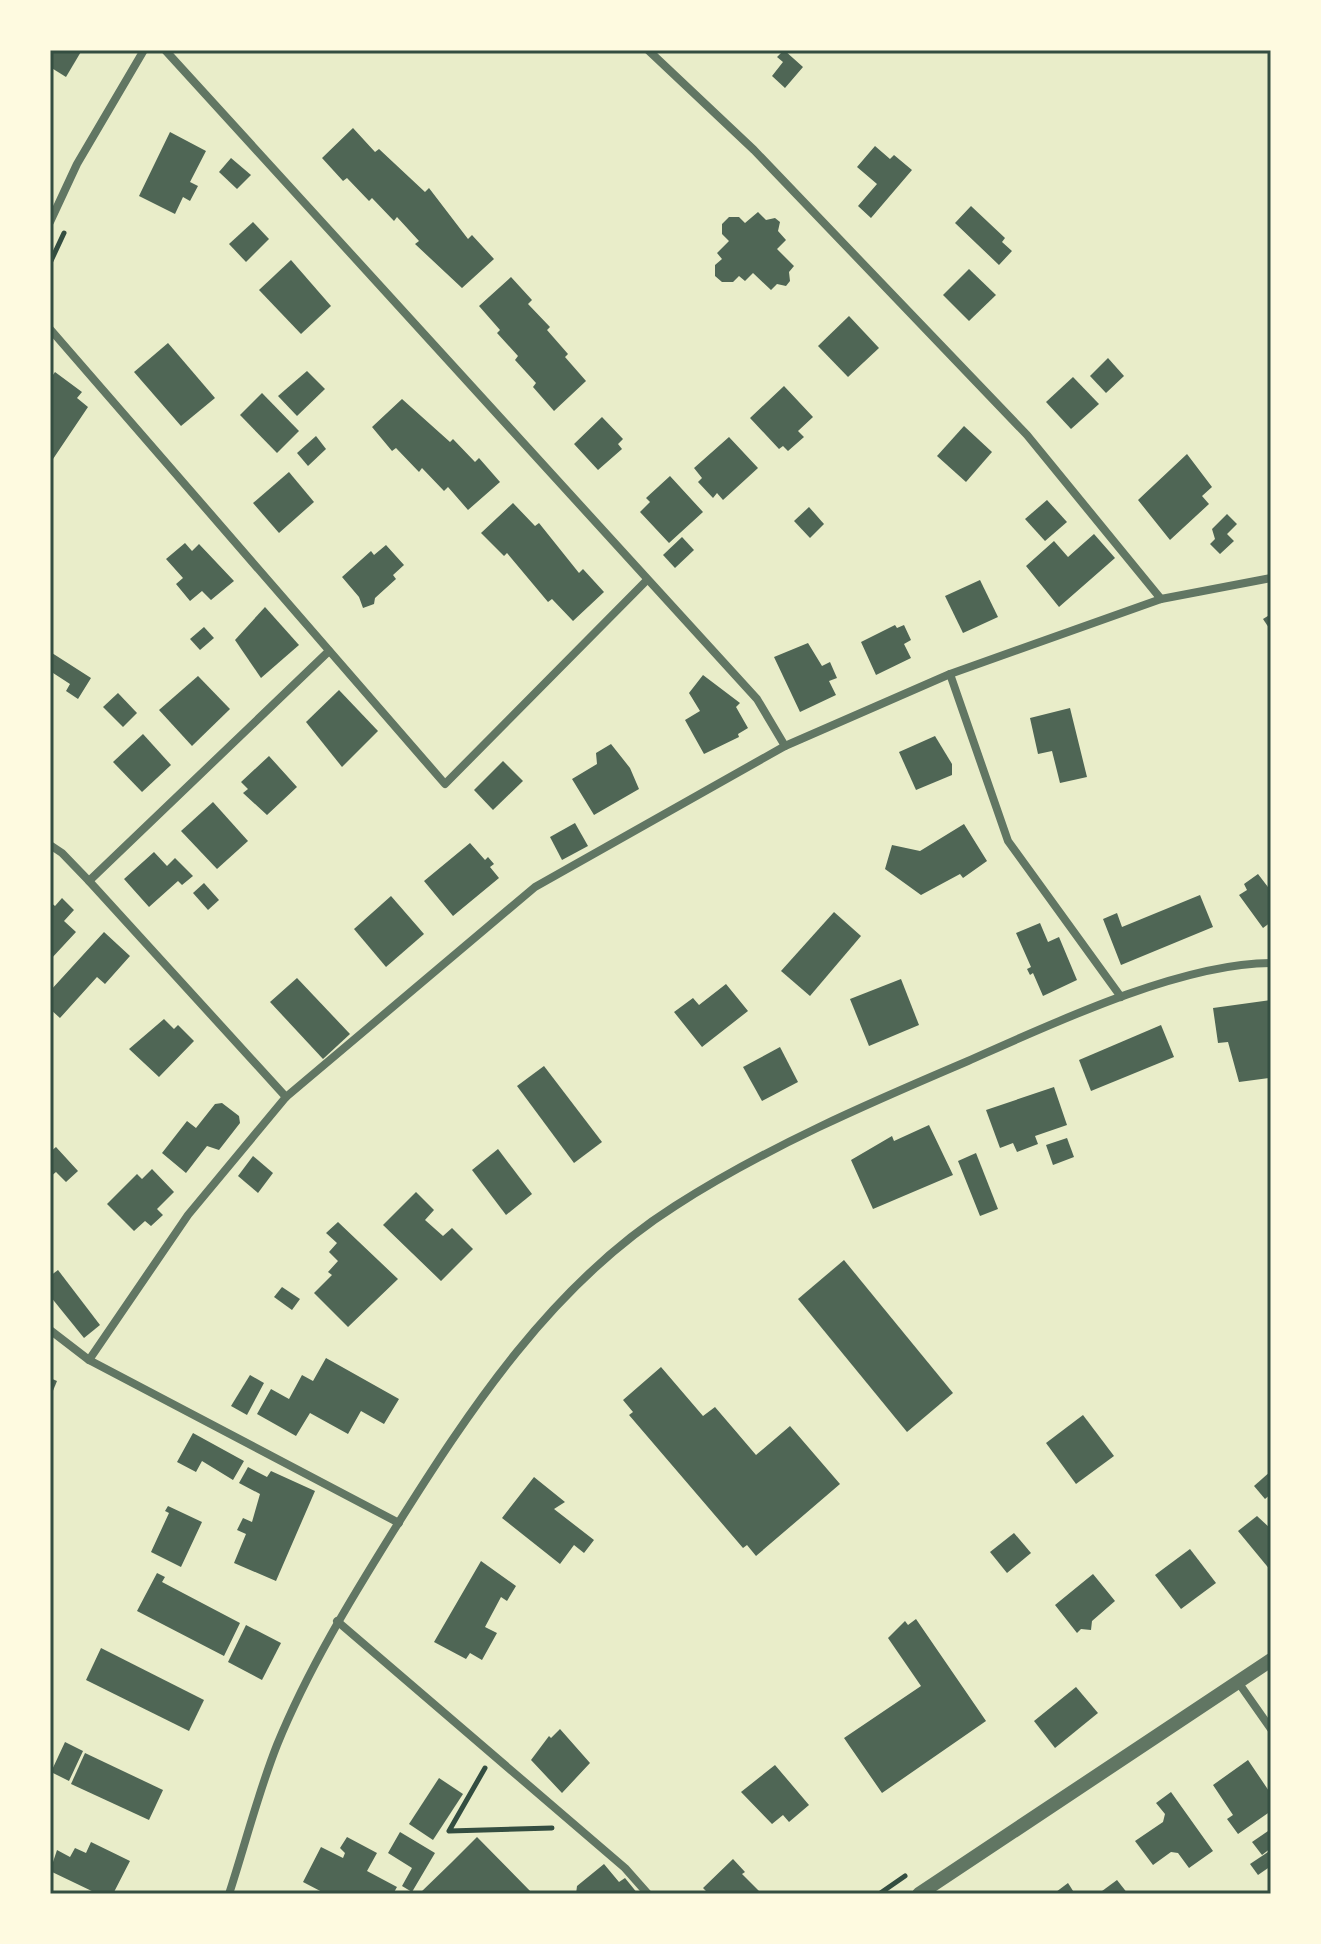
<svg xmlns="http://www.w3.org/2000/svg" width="1321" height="1944" font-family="'Open Sans',sans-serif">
  <rect width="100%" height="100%" fill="#e9edc9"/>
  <g fill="#4f6655">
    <polygon points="50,50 82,50 66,77 50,67"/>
    <polygon points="784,50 803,67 785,88 772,76 783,62 777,57"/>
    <polygon points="353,128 375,152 379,149 425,192 429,188 468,239 472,235 494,259 462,288 415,244 419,241 397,217 394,221 372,198 369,201 347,178 343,181 322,158"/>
    <polygon points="170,132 206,151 190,182 198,186 190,201 183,197 175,214 139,196"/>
    <polygon points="875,146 890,159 894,155 912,170 871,218 858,206 877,184 857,167"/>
    <polygon points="231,158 251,175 237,189 219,172"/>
    <polygon points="971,206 1005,238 1002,242 1012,251 999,265 955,223"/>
    <polygon points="758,212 766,220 775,218 780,222 778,231 786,240 777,249 794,266 789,272 790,281 786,286 777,284 771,290 753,273 745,281 739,276 733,282 722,282 715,276 715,265 722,259 717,253 729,241 722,234 722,224 729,217 739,217 745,223"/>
    <polygon points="253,222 269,239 246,262 229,244"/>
    <polygon points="291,260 331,306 301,334 259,290"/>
    <polygon points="969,269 996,295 969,321 943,295"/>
    <polygon points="511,277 532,300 528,304 550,327 547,330 568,354 565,357 586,381 554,411 533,387 536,383 515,360 518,356 497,333 500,330 479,306"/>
    <polygon points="849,316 879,348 848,377 818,346"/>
    <polygon points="168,343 215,398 181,426 134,372"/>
    <polygon points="1108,358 1124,376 1106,393 1090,376"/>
    <polygon points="307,371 325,389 297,416 278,396"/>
    <polygon points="55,372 82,392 77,398 88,407 53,459 50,457 50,379"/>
    <polygon points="1073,377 1099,404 1071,429 1046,402"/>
    <polygon points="784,386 813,417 798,431 804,437 788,451 783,446 779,449 750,418"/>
    <polygon points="262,393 299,431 277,453 240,415"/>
    <polygon points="402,399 450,442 453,439 475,462 479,458 500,482 468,510 448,487 444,491 422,468 419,472 396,448 392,451 372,427"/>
    <polygon points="602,417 623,439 618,444 622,449 598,470 574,444"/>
    <polygon points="964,426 992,452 966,482 937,456"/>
    <polygon points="316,436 326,449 308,466 297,453"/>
    <polygon points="729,437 758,468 723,500 717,493 713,498 698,482 702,478 694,468"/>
    <polygon points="1187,454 1212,487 1202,496 1209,504 1170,540 1138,500"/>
    <polygon points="289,472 314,502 279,533 253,503"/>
    <polygon points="670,476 703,512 669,543 640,512 650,502 646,498"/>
    <polygon points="1047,500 1067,522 1045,541 1025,519"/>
    <polygon points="513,503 535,526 539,523 579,573 583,569 604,592 573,621 552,599 548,602 507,553 504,556 481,533"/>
    <polygon points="809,507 824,524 810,538 794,521"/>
    <polygon points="1227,514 1237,524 1227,534 1234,541 1220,554 1210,544 1215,539 1212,529"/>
    <polygon points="1094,534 1115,558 1059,607 1026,566 1054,541 1068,557"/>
    <polygon points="682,537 694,550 675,568 663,555"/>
    <polygon points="185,543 192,551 199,544 234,581 211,600 202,591 190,601 176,584 183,578 166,559"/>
    <polygon points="386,545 404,565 393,575 396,579 375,598 374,604 363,608 359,597 342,577 371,551 374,555"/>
    <polygon points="980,580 998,617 963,633 945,596"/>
    <polygon points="265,607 299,645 261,678 235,640"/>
    <polygon points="1271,614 1271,631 1263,619"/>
    <polygon points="895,625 897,628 904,625 911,640 904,644 911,658 876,675 861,642"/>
    <polygon points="204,627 214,638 200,650 190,639"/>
    <polygon points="808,643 822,666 830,662 837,678 829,681 836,695 800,712 774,657"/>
    <polygon points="52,653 91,678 78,699 66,691 70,684 50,671"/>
    <polygon points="703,675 740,703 736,707 748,728 738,734 739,737 704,754 685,720 700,711 689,693"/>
    <polygon points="198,676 230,709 192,746 159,710"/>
    <polygon points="339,690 378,731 342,767 306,722"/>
    <polygon points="118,693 137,713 123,727 103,707"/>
    <polygon points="1070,708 1087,777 1060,783 1052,751 1038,754 1030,718"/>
    <polygon points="143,734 171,765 142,792 113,762"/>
    <polygon points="935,736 952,764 952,775 916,790 899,752"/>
    <polygon points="611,744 630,768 639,789 594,815 572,779 597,764 596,753"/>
    <polygon points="269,756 297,787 267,815 243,793 248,789 241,782"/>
    <polygon points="503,761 523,781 493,810 474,790"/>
    <polygon points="213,802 248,841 217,869 181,831"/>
    <polygon points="575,823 588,846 562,860 550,837"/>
    <polygon points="964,824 987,861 963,878 960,874 921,895 885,869 892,845 920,851"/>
    <polygon points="470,843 485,860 488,857 494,864 490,867 499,878 453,916 424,881"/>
    <polygon points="154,852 167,866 175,858 193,876 182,885 178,881 149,907 124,879"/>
    <polygon points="1258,874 1271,891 1271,922 1263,928 1239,895 1247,890 1244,884"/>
    <polygon points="204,883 219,900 208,910 193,893"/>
    <polygon points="1200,895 1213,927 1121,965 1103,919 1117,913 1122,927"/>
    <polygon points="391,896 424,934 386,967 354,929"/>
    <polygon points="62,898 74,910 64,921 76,932 50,960 50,902 55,906"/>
    <polygon points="834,912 861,936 810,996 781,971"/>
    <polygon points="1040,923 1048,942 1059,937 1077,980 1043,996 1033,973 1030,975 1027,969 1031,967 1016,933"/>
    <polygon points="104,932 130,956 105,984 97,977 60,1018 50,1009 50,991"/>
    <polygon points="297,978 350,1034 323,1059 270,1002"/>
    <polygon points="901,979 919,1025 869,1046 850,999"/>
    <polygon points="726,984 748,1011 702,1047 674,1012 693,998 699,1005"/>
    <polygon points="1271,1000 1269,1078 1239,1082 1228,1042 1218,1043 1213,1008"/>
    <polygon points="164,1019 174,1029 178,1025 194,1041 159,1077 129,1049"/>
    <polygon points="1161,1025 1174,1057 1091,1091 1079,1060"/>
    <polygon points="780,1047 798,1082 762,1101 743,1067"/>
    <polygon points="544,1066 602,1142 574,1163 517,1086"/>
    <polygon points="1054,1087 1067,1125 1035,1136 1038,1144 1017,1152 1013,1143 1000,1148 986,1110"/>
    <polygon points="222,1103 239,1116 240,1123 219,1150 207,1146 186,1173 162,1153 187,1121 196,1128 215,1104"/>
    <polygon points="929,1125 953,1175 873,1209 851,1160 892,1136 894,1141"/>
    <polygon points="1067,1138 1074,1157 1053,1165 1046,1145"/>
    <polygon points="56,1147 78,1171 66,1182 56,1172 50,1177 50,1152"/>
    <polygon points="498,1149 532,1194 506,1215 472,1170"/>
    <polygon points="976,1153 998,1209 980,1216 958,1161"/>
    <polygon points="253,1156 273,1173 258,1193 238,1176"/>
    <polygon points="152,1169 174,1192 157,1209 163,1215 151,1226 145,1221 134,1231 107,1204 137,1174 142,1179"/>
    <polygon points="416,1192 434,1210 425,1220 443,1236 452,1228 473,1249 441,1281 383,1225"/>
    <polygon points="338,1222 398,1279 348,1327 314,1293 332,1275 328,1272 338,1261 329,1252 337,1243 326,1233"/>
    <polygon points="844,1260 953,1393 907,1432 798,1299"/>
    <polygon points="58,1270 100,1325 84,1338 50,1296 50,1276"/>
    <polygon points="282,1287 300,1299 292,1310 274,1297"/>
    <polygon points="326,1358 399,1399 384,1424 361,1411 348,1434 310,1413 296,1436 257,1414 271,1389 289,1399 302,1375 313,1381"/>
    <polygon points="661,1367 703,1416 715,1407 756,1455 790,1426 840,1484 756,1556 747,1545 743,1548 629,1415 633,1412 623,1400"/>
    <polygon points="250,1375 264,1383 247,1415 231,1406"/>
    <polygon points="50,1378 57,1381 50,1398"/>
    <polygon points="1083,1415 1114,1456 1076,1484 1046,1443"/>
    <polygon points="193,1433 244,1461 233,1480 202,1461 196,1472 177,1462"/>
    <polygon points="248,1467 267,1477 271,1471 315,1491 276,1581 234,1563 246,1534 237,1530 243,1518 252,1522 260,1494 239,1483"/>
    <polygon points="1271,1471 1271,1494 1265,1499 1254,1486"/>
    <polygon points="534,1477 565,1502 554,1509 594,1540 584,1553 574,1545 560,1564 502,1518"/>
    <polygon points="168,1506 202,1522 181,1567 151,1552 169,1513 165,1511"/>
    <polygon points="1257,1516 1271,1529 1271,1571 1238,1531"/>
    <polygon points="1014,1533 1031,1553 1007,1573 990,1552"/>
    <polygon points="1190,1549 1216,1583 1181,1609 1155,1575"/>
    <polygon points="481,1561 516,1586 507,1601 501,1597 485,1627 497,1633 482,1660 470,1653 466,1659 434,1642"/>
    <polygon points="157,1573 165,1577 162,1582 240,1623 224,1656 137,1611"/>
    <polygon points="1093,1574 1115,1601 1092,1621 1091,1630 1081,1629 1077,1633 1055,1605"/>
    <polygon points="916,1619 986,1721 882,1793 844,1738 921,1686 888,1638 905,1621 908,1625"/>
    <polygon points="246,1625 281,1643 262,1680 228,1662"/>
    <polygon points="101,1648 204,1700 189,1731 86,1680"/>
    <polygon points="1076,1687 1098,1713 1055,1748 1034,1721"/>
    <polygon points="560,1729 590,1763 562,1793 531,1760 549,1736 551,1738"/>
    <polygon points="65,1742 83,1751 69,1781 51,1772"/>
    <polygon points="85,1753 163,1790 149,1820 71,1784"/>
    <polygon points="1248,1760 1271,1794 1271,1811 1238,1834 1227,1819 1233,1815 1213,1785"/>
    <polygon points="775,1765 809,1805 789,1822 783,1815 772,1824 741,1792"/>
    <polygon points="439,1778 463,1794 433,1840 409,1824"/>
    <polygon points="1171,1792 1213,1851 1189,1868 1178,1853 1171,1852 1153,1865 1135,1841 1163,1822 1165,1814 1156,1803"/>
    <polygon points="1271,1829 1271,1848 1262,1855 1252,1842"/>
    <polygon points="400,1832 435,1853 412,1892 402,1886 412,1868 388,1853"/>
    <polygon points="347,1837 377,1853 367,1871 397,1887 393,1894 326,1894 303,1882 321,1847 343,1858 345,1853 340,1848"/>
    <polygon points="477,1837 533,1894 419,1894 452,1862"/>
    <polygon points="91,1842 130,1861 113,1894 98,1894 50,1871 57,1850 70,1857 75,1848 86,1853"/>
    <polygon points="1271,1850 1271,1866 1258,1875 1250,1864"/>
    <polygon points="733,1859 745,1872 742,1874 762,1894 709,1894 703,1888"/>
    <polygon points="604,1864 619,1882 625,1878 638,1894 576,1894 577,1886"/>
    <polygon points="1117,1880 1128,1894 1098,1894"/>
    <polygon points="1068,1883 1075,1894 1058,1894 1056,1892"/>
  </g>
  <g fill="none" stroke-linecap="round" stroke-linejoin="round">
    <g stroke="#344e41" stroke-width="5">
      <polyline points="50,263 64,233"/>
      <polyline points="485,1768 449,1831 552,1828"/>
      <polyline points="879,1894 905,1876"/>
    </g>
    <g stroke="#617663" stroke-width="8">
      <polyline points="165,50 757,699 785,746"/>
      <polyline points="648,50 754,150 1027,435 1161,599"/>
      <polyline points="50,222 77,164 144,50"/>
      <polyline points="50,329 445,784 647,580"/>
      <polyline points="950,674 1008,841 1121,997"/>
      <polyline points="50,845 62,853 89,881 286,1097"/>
      <polyline points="89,881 329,651"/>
      <polyline points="50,1330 89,1360 399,1523"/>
      <polyline points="89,1360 188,1215 286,1097 535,887 785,746 950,674 1161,599 1271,578"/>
      <polyline points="337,1621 625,1868 648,1894"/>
      <polyline points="1238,1682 1271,1729"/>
      <path d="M229 1894C245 1845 258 1793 277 1745 308 1669 351 1599 394 1530 470 1409 552 1284 675 1206 767 1147 867 1104 968 1061 1051 1024 1181 963 1271 963"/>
    </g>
    <polyline stroke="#617663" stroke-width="14" points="919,1894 1271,1660"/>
  </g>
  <rect width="1321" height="1944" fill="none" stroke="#fefae0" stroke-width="104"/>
  <rect x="52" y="52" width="1217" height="1840" fill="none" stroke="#344e41" stroke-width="3"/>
</svg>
